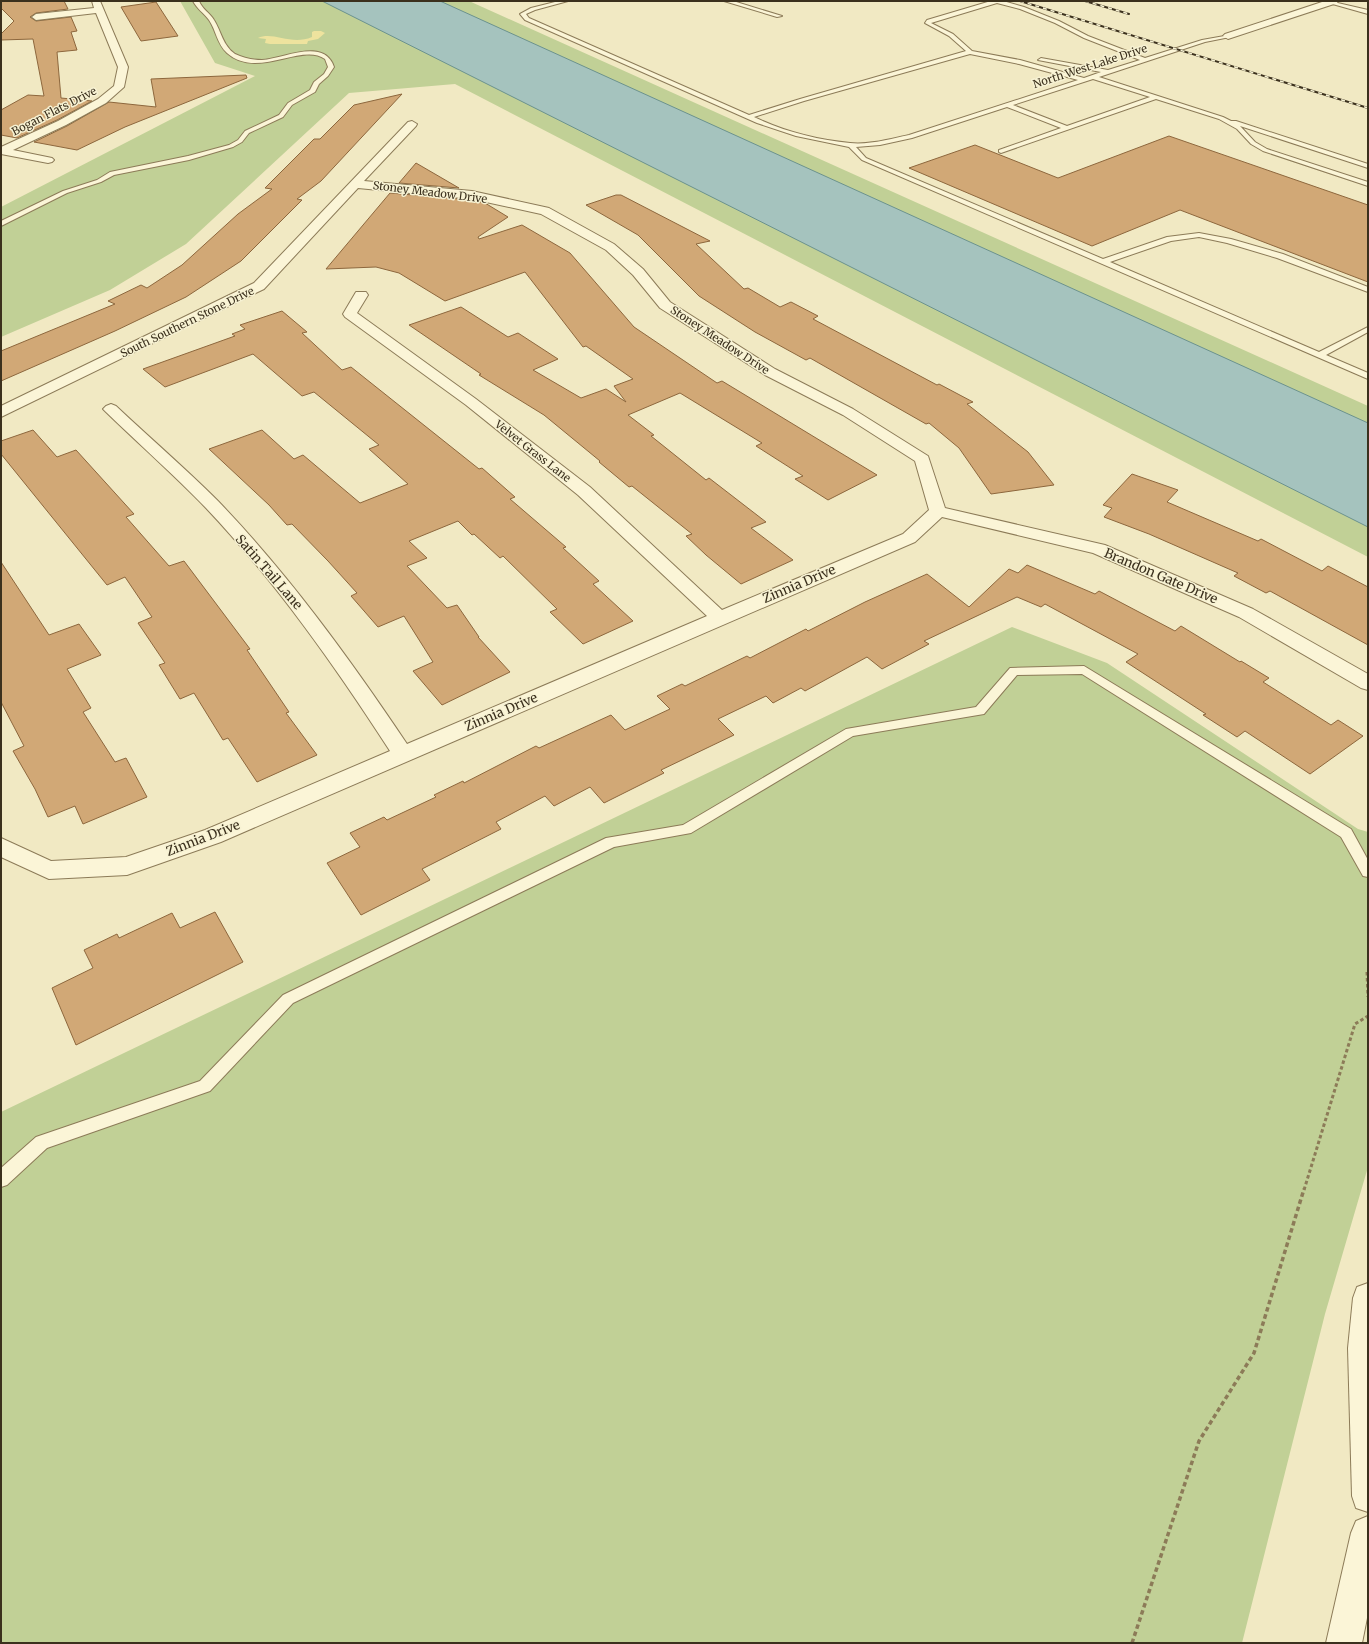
<svg xmlns="http://www.w3.org/2000/svg" width="1369" height="1644" font-family="Merriweather,serif">
  <rect width="100%" height="100%" fill="#f1e9c3"/>
  <g fill="#c1d096">
    <polygon points="180,1 469,1 1368,406 1368,557 455,84 349,93 186,244 110,290 1,337 1,207 255,76 215,63"/>
    <polygon points="1012,627 1107,663 1358,829 1368,832 1368,1167 1325,1314 1242,1643 1,1643 1,1112"/>
  </g>
  <path fill="#eee39e" d="M314 31H321L325 33 318 39 308 41 307 44H270L265 43 266 39 258 38C273 31 291 46 312 37V32Z"/>
  <polygon fill="#a5c3be" stroke="#6b928e" points="322,1 440,1 1368,423 1368,527"/>
  <g fill="#d1a876" stroke="#8d673d">
    <polygon points="1,1 64,1 68,9 36,13 30,17 36,21 71,17 77,31 71,32 77,50 57,52 61,98 92,101 57,120 17,138 1,135 1,110 28,95 44,96 33,39 1,40 1,34 14,21 1,8"/>
    <polygon points="156,2 178,36 141,41 121,7"/>
    <polygon points="246,75 247,78 125,127 77,150 34,142 67,126 109,102 156,107 151,79"/>
    <polygon points="402,94 321,181 297,199 302,200 241,261 186,297 115,331 1,381 1,351 115,304 108,301 141,285 147,288 182,265 238,214 272,189 265,188 314,139 320,139 354,105"/>
    <polygon points="1169,136 1368,205 1368,282 1180,210 1092,246 909,168 975,145 1058,178"/>
    <polygon points="416,163 459,188 399,183"/>
    <polygon points="390,193 472,200 485,203 508,217 478,237 479,239 522,225 570,253 634,327 717,383 722,381 877,475 828,500 795,479 803,476 756,446 762,443 680,393 628,415 654,435 651,436 706,480 709,478 766,522 751,528 793,560 741,584 706,555 686,536 692,534 632,486 629,487 599,462 600,461 544,415 479,375 481,374 409,325 461,307 508,337 518,333 558,359 533,370 581,398 606,389 626,402 614,386 633,379 586,346 583,347 525,272 445,301 399,273 376,267 326,269"/>
    <polygon points="616,195 621,195 710,241 696,244 744,289 748,288 780,307 791,302 818,316 813,319 937,385 939,384 973,402 967,404 1028,452 1054,485 991,494 959,448 929,423 926,424 810,358 806,360 755,332 699,296 638,235 586,205"/>
    <polygon points="282,311 307,332 302,333 342,370 351,367 479,469 482,468 515,497 510,499 566,547 563,548 599,581 593,584 633,621 583,644 550,612 557,609 503,556 500,558 474,534 472,535 458,521 409,541 427,558 407,566 447,608 457,605 479,637 478,637 510,672 442,705 413,671 433,662 404,616 378,627 351,596 357,593 328,561 292,524 287,525 269,505 209,449 262,430 294,459 303,455 360,503 408,484 369,449 379,445 314,392 302,396 253,354 165,387 143,369 235,336 232,334 245,329 240,325"/>
    <polygon points="33,430 57,457 76,450 134,514 126,517 169,566 184,561 250,649 247,650 289,712 286,713 317,755 257,782 228,738 223,740 194,693 180,699 159,665 165,663 138,623 152,617 125,577 107,585 1,454 1,441"/>
    <polygon points="1132,474 1178,490 1167,502 1258,541 1261,539 1322,571 1328,566 1368,587 1368,645 1270,591 1266,593 1234,576 1238,573 1149,534 1104,517 1112,508 1103,505"/>
    <polygon points="1,562 49,635 79,624 101,655 67,669 91,708 83,712 115,762 126,758 147,797 83,824 75,806 48,817 35,789 13,751 24,746 1,702"/>
    <polygon points="1027,565 1095,594 1099,591 1175,631 1181,626 1240,662 1241,661 1269,678 1263,682 1331,725 1338,720 1363,736 1310,774 1245,731 1237,737 1203,715 1206,714 1126,662 1138,654 1045,604 1041,607 1017,597 924,641 929,644 882,669 867,657 805,691 801,688 773,703 766,696 718,719 734,735 661,770 664,773 604,803 590,787 554,806 545,796 496,822 501,829 422,869 430,880 361,915 327,863 360,847 350,833 384,817 387,820 436,797 434,795 463,781 464,783 536,746 539,748 611,715 625,730 670,709 657,696 682,684 685,686 747,656 750,658 806,629 808,631 865,602 927,574 969,607 1009,569 1018,573"/>
    <polygon points="215,912 243,962 76,1045 52,988 93,968 84,950 117,934 119,938 172,913 180,928"/>
  </g>
  <g fill="none" stroke-linecap="round" stroke-linejoin="round">
    <g stroke="#8c7b58" stroke-width="2">
      <g id="service">
        <path d="M193 1H199C202 9 210 13 214 20 221 31 223 46 235 54 243 58 253 60 262 60 283 59 324 37 334 67L328 76 319 84 315 92 292 105 283 117 249 133 242 142 233 147 189 160 114 175 101 182 67 193 1 226V221L63 191 97 180 110 172 188 156 229 145 238 140 245 131 279 115 288 103 310 90 314 82 324 74 328 67 325 59C302 42 257 80 227 53 217 44 216 30 209 20 204 13 197 9 193 1Z"/>
        <path d="M559 1H568L535 10 526 14 529 18 749 115 800 99 966 51 949 36 925 23 927 20 991 1H1003L1024 7 1059 21 1088 36 1145 58 1202 40 1230 35V37L1205 42 1099 77 1223 117 1231 121H1236L1368 164V168L1240 126 1255 142 1267 149 1368 182V186L1263 151 1251 144 1237 129 1219 119 1156 99 1001 153 999 152V150L1061 128 1007 107 912 138 880 145 856 147 866 158 1103 259 1167 237 1199 233 1231 239 1283 254 1368 287V292L1277 258 1227 243 1199 237 1171 241 1110 262 1319 352 1368 327V332L1326 355 1368 373V379L862 160 849 147 796 136 757 123 525 20 520 14 531 8ZM997 3 1020 9 1055 23 1084 38 1140 60 1108 70 1041 58 1038 60 1101 72 1084 78 1020 60 972 51 953 34 931 23ZM970 54 1019 64 1078 80 909 135C890 139 869 145 850 143 818 140 783 131 754 117L804 101ZM1093 79 1150 97 1067 126 1013 105Z"/>
        <polygon points="724,1 733,1 782,16 777,17"/>
        <polygon points="1329,1 1368,10 1368,14 1329,3"/>
        <polygon points="1084,666 1351,829 1368,860 1368,877 1363,876 1341,837 1082,674 1017,675 984,714 853,736 691,833 614,847 293,1003 210,1091 47,1148 7,1185 1,1187 1,1168 36,1137 200,1081 283,995 606,838 683,825 846,729 976,707 1010,668"/>
      </g>
    </g>
    <g stroke="#8c7b58" stroke-width="2">
      <g id="minor">
        <polygon points="92,1 100,1 128,67 124,87 106,103 66,125 13,150 52,158 54,160 52,162 48,163 1,154 1,147 58,121 98,99 114,86 118,67 96,13 36,20 32,17 36,14 94,8"/>
        <polygon points="1325,1 1338,1 1337,3 1231,38 1228,39 1223,36 1225,34"/>
        <path d="M412 121 417 124 416 126 364 181 472 191 549 208 614 244 643 269 670 302 775 369 853 409 928 456 945 508 1105 545 1253 609 1368 674V690L1361 688 1239 617 1093 553 942 517 915 542 221 842 127 875 49 879 1 857V838L51 861 126 857 205 830 390 751C335 666 276 582 206 508 174 475 139 444 106 412L103 409 106 406 111 404 116 406C150 438 185 468 218 501 289 575 350 659 407 744L707 616 578 495 466 405 345 317 343 314 356 292H366L368 295 357 313 476 399 590 487 722 610 903 534 929 510 915 461 843 415 765 375 660 308 633 275 606 250 541 214 472 199 358 188 264 289 1 417V406L254 283 408 122Z"/>
        <polygon points="1368,1283 1368,1512 1356,1508 1352,1496 1348,1348 1353,1298 1357,1287"/>
        <polygon points="1368,1516 1368,1613 1362,1643 1326,1643 1351,1533 1356,1521"/>
      </g>
    </g>
    <g stroke="#8c7b58" stroke-width="3" stroke-dasharray="3.5 2.5" stroke-linecap="butt">
      <polyline points="1367,972 1368,997"/>
      <polyline points="1304,1190 1355,1024 1368,1016"/>
    </g>
    <polyline stroke="#8c7b58" stroke-width="3.5" stroke-dasharray="4.5 3" stroke-linecap="butt" points="1132,1643 1199,1441 1254,1353 1304,1189"/>
    <use href="#service" fill="#fbf5d7" fill-rule="evenodd"/>
    <use href="#minor" fill="#fbf5d7" fill-rule="evenodd"/>
    <g stroke="#3b301d" stroke-width="2">
      <g id="rail">
        <polyline points="1020,1 1368,108"/>
        <polyline points="1085,1 1129,14"/>
      </g>
    </g>
    <use href="#rail" stroke="#f7f2d3" stroke-width="1.5" stroke-dasharray="4" stroke-linecap="butt"/>
  </g>
  <g text-anchor="middle" dominant-baseline="central" stroke-width="3" stroke-linejoin="round" paint-order="stroke">
    <g font-size="11" fill="#3b301d" stroke="#f7f2d3">
      <text transform="translate(1090 66) rotate(-18)">North West Lake Drive</text>
      <text transform="translate(54 111) rotate(-27)">Bogan Flats Drive</text>
      <text transform="translate(430 192) rotate(7)">Stoney Meadow Drive</text>
      <text transform="translate(187 322) rotate(-26)">South Southern Stone Drive</text>
      <text transform="translate(720 340) rotate(33)">Stoney Meadow Drive</text>
      <text transform="translate(533 451) rotate(38)">Velvet Grass Lane</text>
    </g>
    <g font-size="13" fill="#3b301d" stroke="#f7f2d3">
      <text transform="translate(269 572) rotate(49)">Satin Tail Lane</text>
      <text transform="translate(1161 576) rotate(23)">Brandon Gate Drive</text>
      <text transform="translate(799 584) rotate(-23)">Zinnia Drive</text>
      <text transform="translate(501 712) rotate(-23)">Zinnia Drive</text>
      <text transform="translate(203 838) rotate(-21)">Zinnia Drive</text>
    </g>
  </g>
  <rect width="1369" height="1644" fill="none" stroke="#3b301d" stroke-width="4"/>
</svg>
